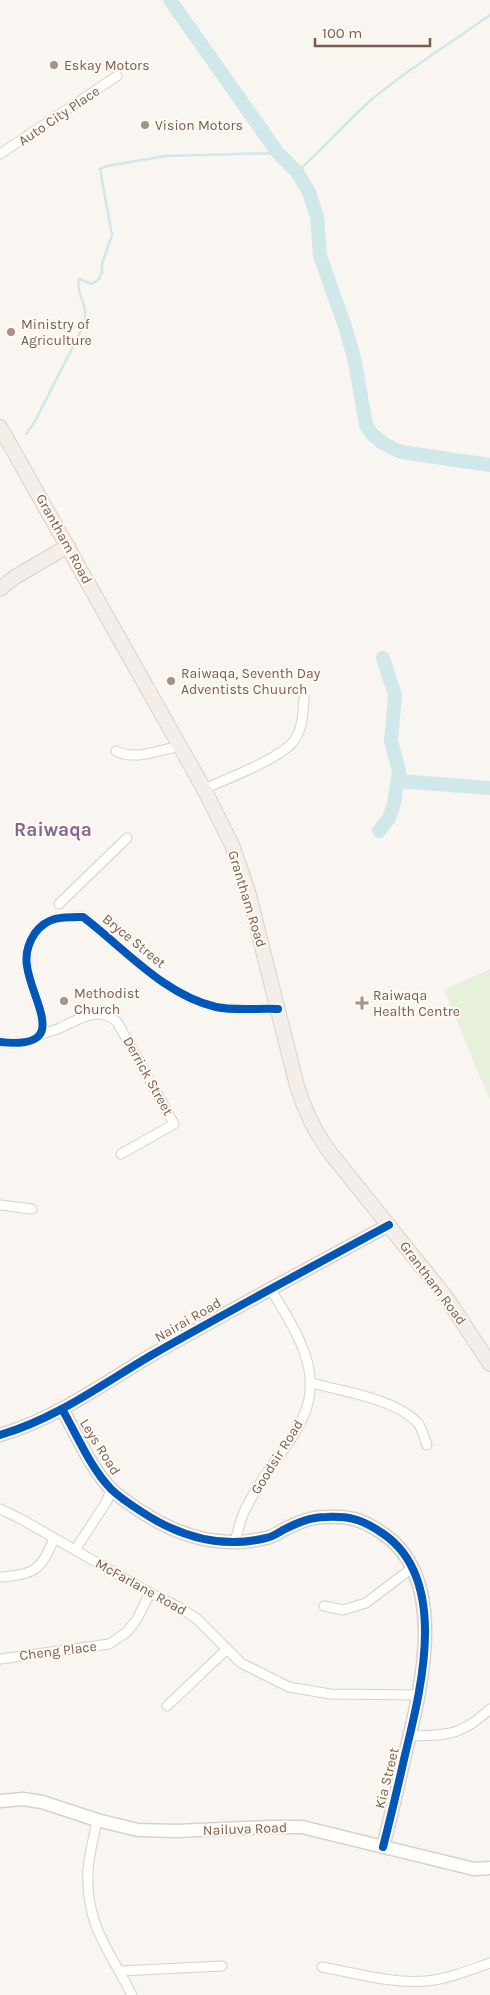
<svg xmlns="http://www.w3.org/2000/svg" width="490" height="1995" font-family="Karla,sans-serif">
  <rect width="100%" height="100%" fill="#f9f5f0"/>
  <polygon fill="#e7f0db" points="490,969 490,1100 444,990"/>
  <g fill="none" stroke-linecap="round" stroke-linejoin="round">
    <g stroke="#d0e8ea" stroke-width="2.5">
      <path d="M297 172C323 149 345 123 371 100 408 69 451 43 490 15"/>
      <path d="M26 434 34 423 85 323C85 317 86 312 84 306 81 296 77 290 79 279L92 284 99 279 102 272V264L112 235 100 169 107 166 166 156 278 153"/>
    </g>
    <g stroke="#d0e8ea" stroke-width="14">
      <polyline points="170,0 278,153 297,172 309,192 317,217 320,256 346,329 355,362 366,425 372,434 384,444 401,452 490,465"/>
      <polyline points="398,781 490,788"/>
      <polyline points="379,831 389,818 394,804 399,771 391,741 395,695 383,658"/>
    </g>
    <g stroke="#d7d1cb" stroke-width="11">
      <g id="street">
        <polyline points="0,154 117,76"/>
        <path d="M116 751C133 761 161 750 179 746"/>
        <path d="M204 789C224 780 285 757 295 739 303 728 303 711 304 698"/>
        <polyline points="59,904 127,838"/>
        <path d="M41 1034C47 1032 54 1031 60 1028 79 1019 99 1005 117 1022L174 1124 121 1154"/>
        <path d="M0 1042C72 1050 32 1003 27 966 25 954 29 942 35 933 48 916 63 917 83 917 124 948 164 995 216 1007 235 1011 258 1008 278 1009"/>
        <polyline points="0,1205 32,1209"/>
        <path d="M312 1383C344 1392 394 1398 418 1423 422 1428 424 1438 427 1445"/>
        <polyline points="0,1509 21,1519 150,1593 179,1607 197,1619 241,1663 289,1687 330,1694 420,1695"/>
        <path d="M235 1543C241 1513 247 1505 262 1480 276 1458 296 1437 305 1412 323 1368 292 1325 270 1288"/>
        <polyline points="75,1550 107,1501 111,1489"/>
        <path d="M0 1577C35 1574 40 1571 54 1539"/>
        <polyline points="324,1606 343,1610 366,1603 412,1568"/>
        <polyline points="0,1659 109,1644 127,1632 137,1619 150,1593"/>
        <polyline points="167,1706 227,1649"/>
        <path d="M410 1736C448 1735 461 1736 490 1709"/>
        <path d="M97 1820C94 1837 89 1854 88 1870 85 1924 109 1950 132 1995"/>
        <path d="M322 1967C356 1973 391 1984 426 1981 448 1979 470 1970 490 1963"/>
        <polyline points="120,1971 222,1966"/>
      </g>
    </g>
    <g stroke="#d9d2cb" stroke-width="15">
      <g id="secondary">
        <path d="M62 1409C77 1435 90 1467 111 1489 120 1498 131 1505 142 1512 180 1537 221 1549 266 1538 272 1537 278 1533 283 1530 297 1523 310 1517 326 1517 348 1516 361 1519 379 1531 451 1575 421 1689 405 1755 398 1786 391 1816 383 1847"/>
        <path d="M0 1435C55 1419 101 1385 150 1356 229 1311 309 1268 389 1225"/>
        <polyline points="0,1801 23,1799 42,1802 97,1820 138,1830 177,1831 269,1827 302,1827 474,1869 490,1868"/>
      </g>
    </g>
    <g stroke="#dad1cc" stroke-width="16">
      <g id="primary">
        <path d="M0 427 204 789 232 845 248 891 297 1086C304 1109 314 1130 328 1150L446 1297 490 1364"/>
        <polyline points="0,589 15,577 68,546"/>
      </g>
    </g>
    <use href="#street" stroke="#fefefd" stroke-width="9"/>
    <use href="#secondary" stroke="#fefefd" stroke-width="12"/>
    <use href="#primary" stroke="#f3eee8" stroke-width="14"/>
    <g stroke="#fffaf3" stroke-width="11">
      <g id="cycleway">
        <path d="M0 1042C72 1050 32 1003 27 966 25 954 29 942 35 933 48 916 63 917 83 917 124 948 164 995 216 1007 235 1011 258 1008 278 1009"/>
        <path d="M62 1409C77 1435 90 1467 111 1489 120 1498 131 1505 142 1512 180 1537 221 1549 266 1538 272 1537 278 1533 283 1530 297 1523 310 1517 326 1517 348 1516 361 1519 379 1531 451 1575 421 1689 405 1755 398 1786 391 1816 383 1847"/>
        <path d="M0 1435C55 1419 101 1385 150 1356 229 1311 309 1268 389 1225"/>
      </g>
    </g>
    <use href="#cycleway" stroke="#0057b8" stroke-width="8"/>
  </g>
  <g fill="#a69286" stroke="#fffaf3" stroke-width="2">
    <circle cx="54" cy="65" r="5"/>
    <circle cx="145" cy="125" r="5"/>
    <circle cx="11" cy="332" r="5"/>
    <circle cx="171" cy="681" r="5"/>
    <circle cx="64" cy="1001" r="5"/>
    <path d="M359.5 995.5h5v5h5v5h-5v5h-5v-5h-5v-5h5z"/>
  </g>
  <g text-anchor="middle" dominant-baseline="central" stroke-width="4" stroke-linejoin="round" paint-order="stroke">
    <g font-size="14" fill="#7a5c4d" stroke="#fffaf3" text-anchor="start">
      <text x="64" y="65">Eskay Motors</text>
      <text x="155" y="125">Vision Motors</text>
      <text x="21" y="324">Ministry of<tspan x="21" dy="16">Agriculture</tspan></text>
      <text x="181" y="673">Raiwaqa, Seventh Day<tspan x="181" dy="16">Adventists Chuurch</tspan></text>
      <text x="74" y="993">Methodist<tspan x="74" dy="16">Church</tspan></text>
      <text x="373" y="995">Raiwaqa<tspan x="373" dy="16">Health Centre</tspan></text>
    </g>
    <g font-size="14" fill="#7a5c4d" stroke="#fffaf3">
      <text transform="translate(59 116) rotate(-34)">Auto City Place</text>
      <text transform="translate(64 539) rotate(61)">Grantham Road</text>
      <text transform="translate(247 899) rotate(73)">Grantham Road</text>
      <text transform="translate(134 941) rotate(39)">Bryce Street</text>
      <text transform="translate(148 1076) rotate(61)">Derrick Street</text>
      <text transform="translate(433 1283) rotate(53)">Grantham Road</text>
      <text transform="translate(188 1320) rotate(-30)">Nairai Road</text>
      <text transform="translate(100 1447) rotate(58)">Leys Road</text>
      <text transform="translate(277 1457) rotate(-58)">Goodsir Road</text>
      <text transform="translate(141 1587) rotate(29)">McFarlane Road</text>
      <text transform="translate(58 1651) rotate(-7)">Cheng Place</text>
      <text transform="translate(387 1778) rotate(-76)">Kia Street</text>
      <text transform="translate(245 1829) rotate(-2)">Nailuva Road</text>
    </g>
    <g font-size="19" font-weight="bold" fill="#846695" stroke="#fffaf3">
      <text x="53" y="830">Raiwaqa</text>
    </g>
  </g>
  <path d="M315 38v8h115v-8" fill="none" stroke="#7a5c4d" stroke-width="2.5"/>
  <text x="322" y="38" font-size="15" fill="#7a5c4d" stroke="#fffaf3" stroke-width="4" paint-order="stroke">100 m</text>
</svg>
